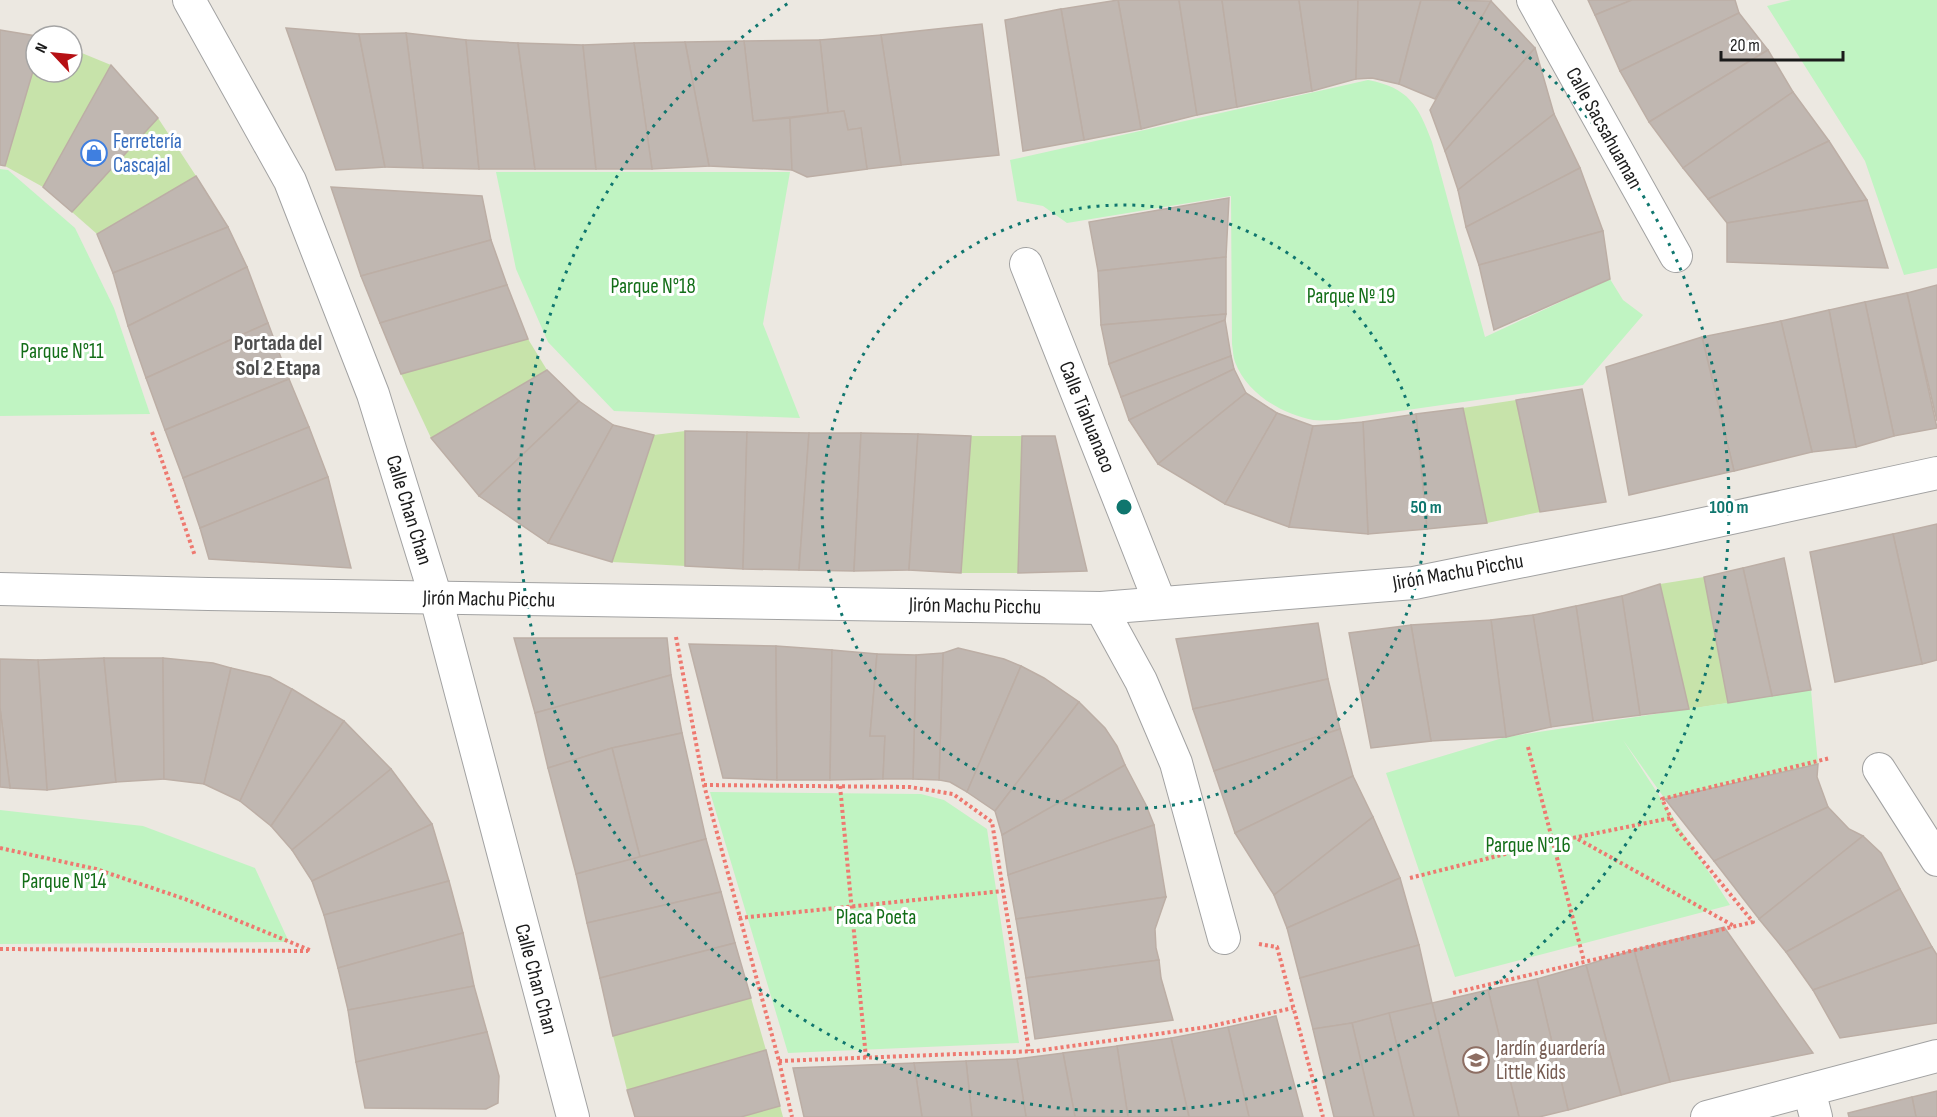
<svg xmlns="http://www.w3.org/2000/svg" width="1937" height="1117" font-family="'Sofia Sans Condensed',sans-serif">
  <rect width="100%" height="100%" fill="#ece8e1"/>
  <g fill="#c7e3aa">
    <polygon points="72,49 111,65 43,187 5,166 36,61 36,72 72,72"/>
    <polygon points="158,118 196,176 97,234 72,212"/>
    <polygon points="528,339 547,370 431,438 401,374"/>
    <polygon points="1516,400 1540,512 1487,523 1463,408"/>
    <polygon points="685,431 685,566 612,562 654,435"/>
    <polygon points="971,436 1022,436 1018,573 961,573"/>
    <polygon points="1704,577 1728,703 1689,709 1660,584"/>
    <polygon points="751,998 766,1050 627,1090 613,1036"/>
    <polygon points="780,1106 783,1117 741,1117"/>
  </g>
  <g fill="#c0f4c2">
    <polygon points="1791,0 1937,0 1937,268 1904,275 1865,161 1767,6"/>
    <path d="M1368 80C1409 88 1418 105 1432 142L1485 337 1610 279 1623 300 1643 315 1583 385 1337 420C1329 420 1320 421 1313 420 1282 414 1247 394 1235 362 1233 357 1233 350 1232 344L1231 196 1067 223 1043 206 1017 201 1010 160Z"/>
    <polygon points="0,169 8,170 75,228 114,308 150,414 0,416"/>
    <polygon points="496,172 790,172 763,324 800,418 614,411 548,342 516,269"/>
    <polygon points="1811,690 1818,764 1665,799 1623,740 1730,905 1455,977 1386,773 1506,737"/>
    <polygon points="710,792 921,794 944,800 987,829 1019,1043 788,1053"/>
    <polygon points="0,810 143,826 255,868 289,942 0,944"/>
  </g>
  <g fill="#c0b7b1" stroke="#bcaea5" stroke-width="1.5">
    <polygon points="1118,0 1179,0 1197,115 1141,129"/>
    <polygon points="1118,0 1141,129 1084,140 1061,9"/>
    <polygon points="1179,0 1222,0 1237,107 1197,115"/>
    <polygon points="1222,0 1299,0 1312,91 1237,107"/>
    <polygon points="1299,0 1358,0 1356,79 1312,91"/>
    <polygon points="1358,0 1421,0 1399,84 1372,78 1356,79"/>
    <polygon points="1421,0 1491,1 1435,99 1399,84"/>
    <polygon points="1588,0 1632,0 1595,15"/>
    <polygon points="1632,0 1735,0 1739,13 1620,71 1595,15"/>
    <polygon points="1491,1 1535,48 1445,151 1430,110"/>
    <polygon points="1061,9 1084,140 1023,151 1005,20"/>
    <polygon points="1739,13 1768,50 1649,122 1620,71"/>
    <polygon points="982,24 999,155 901,165 881,35"/>
    <polygon points="286,28 359,34 385,167 336,170"/>
    <polygon points="0,30 36,36 36,61 5,166 0,165"/>
    <polygon points="406,33 466,40 479,169 423,168"/>
    <polygon points="406,33 423,168 385,167 359,34"/>
    <polygon points="881,35 901,165 867,169 861,128 848,130 844,111 828,113 820,40"/>
    <polygon points="466,40 518,43 535,169 479,169"/>
    <polygon points="820,40 828,113 753,121 744,41"/>
    <polygon points="744,41 753,121 790,118 792,170 709,166 685,42"/>
    <polygon points="685,42 709,166 652,169 634,43"/>
    <polygon points="518,43 583,45 596,169 535,169"/>
    <polygon points="634,43 652,169 596,169 583,45"/>
    <polygon points="1535,48 1554,114 1458,190 1445,151"/>
    <polygon points="1768,50 1793,92 1683,168 1649,122"/>
    <polygon points="111,65 158,118 72,212 43,187"/>
    <polygon points="1793,92 1829,141 1708,199 1683,168"/>
    <polygon points="844,111 848,130 861,128 867,169 807,177 792,170 790,118"/>
    <polygon points="1554,114 1580,168 1466,227 1458,190"/>
    <polygon points="1829,141 1867,200 1727,223 1708,199"/>
    <polygon points="1580,168 1603,231 1479,265 1466,227"/>
    <polygon points="196,176 228,227 113,273 97,234"/>
    <polygon points="331,187 482,196 491,240 361,276"/>
    <polygon points="1229,198 1226,257 1098,271 1089,222"/>
    <polygon points="1867,200 1888,268 1727,262 1727,223"/>
    <polygon points="228,227 247,267 128,326 113,273"/>
    <polygon points="1603,231 1610,279 1494,330 1479,265"/>
    <polygon points="491,240 507,285 380,323 361,276"/>
    <polygon points="1226,257 1226,314 1101,325 1098,271"/>
    <polygon points="247,267 268,323 146,378 128,326"/>
    <polygon points="507,285 528,339 401,374 380,323"/>
    <polygon points="1937,285 1937,421 1907,293"/>
    <polygon points="1907,293 1937,428 1894,436 1865,302"/>
    <polygon points="1865,302 1894,436 1856,447 1829,310"/>
    <polygon points="1829,310 1856,447 1812,452 1781,321"/>
    <polygon points="1226,314 1225,320 1109,364 1101,325"/>
    <polygon points="1225,320 1231,356 1121,397 1109,364"/>
    <polygon points="1781,321 1812,452 1734,471 1702,337"/>
    <polygon points="268,323 289,379 165,430 146,378"/>
    <polygon points="1702,337 1734,471 1629,495 1606,367"/>
    <polygon points="1231,356 1234,369 1129,420 1121,397"/>
    <polygon points="1234,369 1246,393 1158,464 1129,420"/>
    <polygon points="547,370 579,401 479,496 431,438"/>
    <polygon points="289,379 309,427 183,478 165,430"/>
    <polygon points="1582,389 1606,502 1540,512 1516,400"/>
    <polygon points="1246,393 1277,413 1225,504 1158,464"/>
    <polygon points="579,401 613,425 548,543 479,496"/>
    <polygon points="1463,408 1487,523 1427,529 1416,414"/>
    <polygon points="1277,413 1313,426 1289,527 1225,504"/>
    <polygon points="1416,414 1427,529 1368,534 1363,422"/>
    <polygon points="1363,422 1368,534 1289,527 1313,426"/>
    <polygon points="613,425 654,435 612,562 548,543"/>
    <polygon points="309,427 328,477 200,528 183,478"/>
    <polygon points="685,431 747,432 743,569 685,566"/>
    <polygon points="747,432 809,433 799,570 743,569"/>
    <polygon points="809,433 861,433 854,571 799,570"/>
    <polygon points="861,433 918,434 909,570 854,571"/>
    <polygon points="918,434 971,436 961,573 909,570"/>
    <polygon points="1022,436 1055,436 1087,571 1018,573"/>
    <polygon points="328,477 351,568 209,559 200,528"/>
    <polygon points="1937,524 1937,660 1922,664 1893,534"/>
    <polygon points="1893,534 1922,664 1835,682 1810,552"/>
    <polygon points="1784,558 1811,690 1772,696 1743,568"/>
    <polygon points="1743,568 1772,696 1728,703 1704,577"/>
    <polygon points="1660,584 1689,709 1640,715 1622,596"/>
    <polygon points="1622,596 1640,715 1593,721 1576,606"/>
    <polygon points="1576,606 1593,721 1551,727 1533,615"/>
    <polygon points="1533,615 1551,727 1506,737 1491,620"/>
    <polygon points="1491,620 1506,737 1431,741 1411,625"/>
    <polygon points="1318,623 1328,679 1193,709 1176,639"/>
    <polygon points="1411,625 1431,741 1371,748 1349,633"/>
    <polygon points="514,638 667,638 671,675 535,713"/>
    <polygon points="689,644 776,646 777,780 723,778"/>
    <polygon points="776,646 832,650 830,780 777,780"/>
    <polygon points="958,648 1004,659 1021,666 967,792 950,782 939,780 943,653"/>
    <polygon points="832,650 877,654 870,736 885,736 883,779 830,780"/>
    <polygon points="943,653 939,780 913,779 916,655"/>
    <polygon points="877,654 916,655 913,779 883,779 885,736 870,736"/>
    <polygon points="104,658 116,782 47,790 38,660"/>
    <polygon points="104,658 163,658 164,779 116,782"/>
    <polygon points="163,658 213,663 231,668 204,784 164,779"/>
    <polygon points="0,659 38,660 47,790 10,788 0,708"/>
    <polygon points="1021,666 1044,678 1079,702 995,811 967,792"/>
    <polygon points="231,668 270,677 292,689 240,801 204,784"/>
    <polygon points="671,675 682,733 612,748 548,768 535,713"/>
    <polygon points="1328,679 1340,729 1214,771 1193,709"/>
    <polygon points="292,689 344,721 271,826 240,801"/>
    <polygon points="1079,702 1105,728 1117,746 1125,765 1002,835 995,811"/>
    <polygon points="0,708 10,788 0,787"/>
    <polygon points="344,721 391,769 292,850 271,826"/>
    <polygon points="1340,729 1353,776 1235,833 1214,771"/>
    <polygon points="682,733 706,839 640,857 612,748"/>
    <polygon points="612,748 640,857 576,874 548,768"/>
    <polygon points="1818,764 1817,777 1828,807 1714,861 1665,799"/>
    <polygon points="1125,765 1146,805 1154,825 1008,875 1002,835"/>
    <polygon points="391,769 432,824 312,881 292,850"/>
    <polygon points="1353,776 1373,817 1274,895 1235,833"/>
    <polygon points="1828,807 1849,829 1863,836 1759,919 1714,861"/>
    <polygon points="1373,817 1400,878 1287,928 1274,895"/>
    <polygon points="432,824 449,881 324,915 312,881"/>
    <polygon points="1154,825 1166,897 1016,919 1008,875"/>
    <polygon points="1863,836 1881,853 1900,889 1786,952 1759,919"/>
    <polygon points="706,839 721,892 587,923 576,874"/>
    <polygon points="1400,878 1419,945 1300,978 1287,928"/>
    <polygon points="449,881 463,933 338,968 324,915"/>
    <polygon points="1900,889 1932,947 1813,990 1786,952"/>
    <polygon points="721,892 735,943 600,978 587,923"/>
    <polygon points="1166,897 1155,929 1156,948 1159,960 1026,978 1016,919"/>
    <polygon points="1724,927 1813,1053 1670,1082 1634,950"/>
    <polygon points="463,933 474,986 348,1010 338,968"/>
    <polygon points="735,943 751,998 613,1036 600,978"/>
    <polygon points="1419,945 1432,1003 1352,1023 1313,1029 1300,978"/>
    <polygon points="1932,947 1937,955 1937,1023 1840,1038 1813,990"/>
    <polygon points="1634,950 1670,1082 1621,1095 1586,965"/>
    <polygon points="1159,960 1161,978 1173,1020 1035,1039 1026,978"/>
    <polygon points="1586,965 1621,1095 1568,1110 1537,979"/>
    <polygon points="1537,979 1568,1110 1539,1117 1519,1117 1488,990"/>
    <polygon points="474,986 487,1032 356,1062 348,1010"/>
    <polygon points="1488,990 1519,1117 1459,1117 1432,1003"/>
    <polygon points="1432,1003 1459,1117 1414,1117 1389,1013"/>
    <polygon points="1389,1013 1414,1117 1374,1117 1352,1023"/>
    <polygon points="1276,1016 1303,1117 1249,1117 1228,1027"/>
    <polygon points="1352,1023 1374,1117 1334,1117 1313,1029"/>
    <polygon points="1228,1027 1249,1117 1189,1117 1171,1038"/>
    <polygon points="487,1032 499,1076 498,1103 486,1109 365,1108 356,1062"/>
    <polygon points="1171,1038 1189,1117 1128,1117 1117,1046"/>
    <polygon points="1117,1046 1128,1117 1075,1117 1063,1053"/>
    <polygon points="766,1050 780,1106 741,1117 635,1117 627,1090"/>
    <polygon points="1063,1053 1075,1117 1026,1117 1017,1059"/>
    <polygon points="1017,1059 1026,1117 972,1117 966,1061"/>
    <polygon points="966,1061 972,1117 922,1117 914,1063"/>
    <polygon points="914,1063 922,1117 804,1117 793,1068"/>
    <polygon points="1937,1091 1937,1117 1916,1117 1912,1097"/>
    <polygon points="1912,1097 1916,1117 1849,1117 1848,1113"/>
  </g>
  <g fill="none" stroke-linecap="round" stroke-linejoin="round">
    <g stroke="#a2a2a2" stroke-width="34">
      <g id="minor">
        <polyline points="189,0 290,181 373,394 436,598 573,1117"/>
        <polyline points="1533,0 1676,256"/>
        <polyline points="1026,264 1160,603"/>
        <polyline points="0,589 208,594 1101,608 1414,583 1662,533 1937,473"/>
        <polyline points="1101,608 1141,681 1176,763 1224,938"/>
        <polyline points="1879,769 1937,860"/>
        <polyline points="1809,1090 1816,1117"/>
        <polyline points="1707,1117 1937,1056"/>
      </g>
    </g>
    <g stroke="#ee7970" stroke-width="4" stroke-dasharray="3 3" stroke-linecap="butt">
      <polyline points="152,432 195,556"/>
      <polyline points="676,637 704,785 779,1061 792,1117"/>
      <polyline points="1528,747 1584,961"/>
      <polyline points="704,785 910,787 953,794 992,822 1029,1051"/>
      <polyline points="840,786 866,1058"/>
      <polyline points="1578,839 1734,926"/>
      <polyline points="0,848 96,869 185,899 312,951"/>
      <polyline points="1410,878 1553,842 1671,818"/>
      <polyline points="739,918 1003,891"/>
      <polyline points="1259,944 1277,947 1323,1117"/>
      <polyline points="0,949 308,951"/>
      <polyline points="1453,993 1753,922 1675,827 1662,799 1830,758"/>
      <polyline points="779,1061 1036,1051 1207,1027 1293,1008"/>
    </g>
    <use href="#minor" stroke="#fff" stroke-width="32"/>
  </g>
  <g fill="none" stroke="#0f766e" stroke-width="3" stroke-dasharray="3 6">
    <circle cx="1124" cy="507" r="302"/>
    <path d="M1458 2A605 605 0 1 1 790 2"/>
  </g>
  <defs>
    <g id="shop-ring" transform="scale(1.35)"><circle r="9.5" fill="#fff" stroke="#3f7fe0" stroke-width="1.5"/><path d="M-5-2.5h2.3a2.7 3.5 0 0 1 5.4 0H5L5.5 6h-11ZM-1.5-2.5h3a1.5 2.3 0 0 0-3 0Z" fill="#3f7fe0"/></g>
    <g id="school-ring" transform="scale(1.35)"><circle r="9.5" fill="#fff" stroke="#8d6e63" stroke-width="1.5"/><path d="M0-5L7-2L0 1L-7-2ZM-4 1L0 2.5L4 1V4Q0 6-4 4Z" fill="#8d6e63"/></g>
  </defs>
  <g fill-rule="evenodd">
    <use href="#shop-ring" x="94" y="153"/>
    <use href="#school-ring" x="1476" y="1060"/>
  </g>
  <g text-anchor="middle" dominant-baseline="central" stroke-width="6" stroke-linejoin="round" paint-order="stroke">
    <g font-size="21" fill="#1b1b1b" stroke="#fff">
      <text transform="translate(1604 128) rotate(61)">Calle Sacsahuaman</text>
      <text transform="translate(1087 417) rotate(68)">Calle Tiahuanaco</text>
      <text transform="translate(409 510) rotate(73)">Calle Chan Chan</text>
      <text transform="translate(1458 572) rotate(-10)">Jirón Machu Picchu</text>
      <text transform="translate(489 599) rotate(1)">Jirón Machu Picchu</text>
      <text transform="translate(975 606) rotate(1)">Jirón Machu Picchu</text>
      <text transform="translate(536 979) rotate(75)">Calle Chan Chan</text>
    </g>
    <g font-size="21" fill="#366cbe" stroke="#fff" text-anchor="start">
      <text x="113" y="141">Ferretería<tspan x="113" dy="24">Cascajal</tspan></text>
    </g>
    <g font-size="21" fill="#136e18" stroke="#fff">
      <text x="653" y="286">Parque N°18</text>
      <text x="1351" y="296">Parque Nº 19</text>
      <text x="62" y="351">Parque N°11</text>
      <text x="1528" y="845">Parque N°16</text>
      <text x="64" y="881">Parque N°14</text>
      <text x="876" y="917">Placa Poeta</text>
    </g>
    <g font-size="21" fill="#785e54" stroke="#fff" text-anchor="start">
      <text x="1496" y="1048">Jardín guardería<tspan x="1496" dy="24">Little Kids</tspan></text>
    </g>
    <g font-size="22" font-weight="bold" fill="#4e4e4e" stroke="#fff">
      <text x="278" y="343">Portada del<tspan x="278" dy="25">Sol 2 Etapa</tspan></text>
    </g>
  </g>
  <circle cx="1124" cy="507" r="9" fill="#0f766e" stroke="#fff" stroke-width="3"/>
  <g font-size="18" text-anchor="middle" font-weight="bold" fill="#0f766e" stroke="#fff" stroke-width="6" stroke-linejoin="round" paint-order="stroke">
    <text x="1426" y="513">50 m</text>
    <text x="1729" y="513">100 m</text>
  </g>
  <g transform="translate(54 54) rotate(296)"><circle r="28" fill="#ffffff" stroke="#a4a4a4" stroke-width="1.5"/>
  <path d="M0-4.5L10 22L0 15L-10 22Z" fill="#b61014"/>
  <text y="-9" font-size="16" font-weight="bold" text-anchor="middle" fill="#1b1b1b">N</text>
  </g>
  <path d="M1721 51v9h122v-9" fill="none" stroke="#1b1b1b" stroke-width="3"/>
  <text x="1730" y="51" font-size="18" fill="#1b1b1b" stroke="#ffffff" stroke-width="4.5" paint-order="stroke">20 m</text>
</svg>
